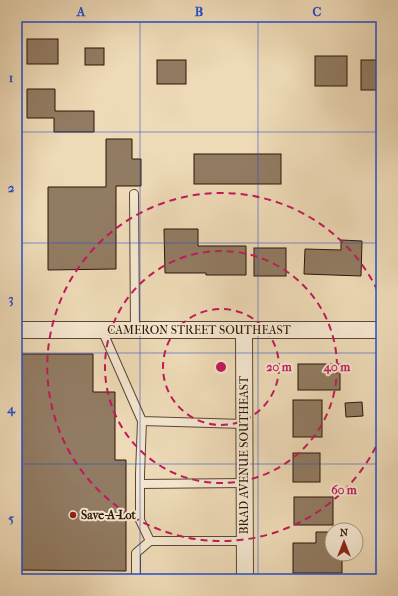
<svg xmlns="http://www.w3.org/2000/svg" width="398" height="596" font-family="'IM FELL French Canon',serif">
  <rect width="100%" height="100%" fill="#eedab7"/>
  <filter id="stains"><feTurbulence type="fractalNoise" baseFrequency=".005" numOctaves="4"/><feColorMatrix values="0 0 0 0 .2 0 0 0 0 .09 0 0 0 0 .02 0 0 0 .5 -.17"/></filter>
  <radialGradient id="worn" r=".72"><stop offset=".6" stop-color="#630" stop-opacity="0"/><stop offset="1" stop-color="#630" stop-opacity=".3"/></radialGradient>
  <g fill="#917b62" stroke="#2c1506">
    <rect x="27" y="39" width="31" height="25"/>
    <rect x="85" y="48" width="19" height="17"/>
    <rect x="315" y="56" width="32" height="30"/>
    <rect x="157" y="60" width="29" height="24"/>
    <rect x="361" y="60" width="20" height="30"/>
    <polygon points="27,89 55,89 55,111 94,111 94,132 54,132 54,118 27,118"/>
    <polygon points="106,139 132,139 132,159 141,159 141,186 116,186 116,269 48,270 48,187 106,187"/>
    <rect x="194" y="154" width="87" height="30"/>
    <polygon points="164,229 198,229 198,246 246,246 246,275 206,275 206,273 165,273"/>
    <polygon points="341,240 362,241 361,276 304,274 305,249 341,250"/>
    <rect x="254" y="248" width="32" height="28"/>
    <polygon points="21,354 93,354 93,392 115,392 115,460 126,460 126,571 20,570"/>
    <rect x="298" y="364" width="42" height="26"/>
    <rect x="293" y="400" width="29" height="37"/>
    <polygon points="362,402 363,416 346,417 345,403"/>
    <rect x="293" y="453" width="27" height="29"/>
    <rect x="294" y="497" width="39" height="28"/>
    <polygon points="316,532 332,532 332,554 342,554 342,573 293,573 293,543 316,543"/>
  </g>
  <g fill="none" stroke-linecap="round" stroke-linejoin="round">
    <g stroke="#5c4632" stroke-width="10">
      <g id="lane">
        <polyline points="134,194 135,330"/>
        <polyline points="102,330 142,421 244,424"/>
        <polyline points="142,421 140,474 140,520 150,541"/>
        <polyline points="140,484 244,483"/>
        <polyline points="136,579 136,553 150,541 245,541"/>
      </g>
    </g>
    <g stroke="#5c4632" stroke-width="18">
      <g id="street">
        <polyline points="17,330 381,330"/>
        <polyline points="244,330 245,579"/>
      </g>
    </g>
    <use href="#lane" stroke="#f4e7d0" stroke-width="8"/>
    <use href="#street" stroke="#f4e7d0" stroke-width="16"/>
  </g>
  <path fill="none" stroke="#1d4ed8" stroke-width="1" stroke-opacity="0.55" d="M140 17V579M258 17V579M17 132H381M17 243H381M17 353H381M17 464H381"/>
  <g fill="none" stroke="#c2185b" stroke-width="2" stroke-dasharray="7 5">
    <circle cx="221" cy="367" r="58"/>
    <circle cx="221" cy="367" r="116"/>
    <path d="M381 436A174 174 0 1 1 381 298"/>
  </g>
  <circle fill="#8f2418" stroke="#f4e7d0" stroke-width="1.5" cx="73" cy="515" r="4"/>
  <g text-anchor="middle" dominant-baseline="central" stroke-width="4" stroke-linejoin="round" paint-order="stroke">
    <g font-size="12" fill="#2c1506" stroke="#f4e7d0">
      <text x="199" y="330">CAMERON STREET SOUTHEAST</text>
      <text transform="translate(244 455) rotate(-90)">BRAD AVENUE SOUTHEAST</text>
    </g>
    <g font-size="12" font-weight="bold" fill="#2c1506" stroke="#f4e7d0" text-anchor="start">
      <text x="81" y="515">Save-A-Lot</text>
    </g>
  </g>
  <circle cx="221" cy="367" r="6" fill="#c2185b" stroke="#f4e7d0" stroke-width="2"/>
  <g font-size="12" text-anchor="middle" font-weight="bold" fill="#c2185b" stroke="#f4e7d0" stroke-width="4" stroke-linejoin="round" paint-order="stroke">
    <text x="279" y="371">20 m</text>
    <text x="337" y="371">40 m</text>
    <text x="344" y="494">60 m</text>
  </g>
  <rect width="398" height="596" fill="none" stroke="#eedab7" stroke-width="44"/>
  <g transform="translate(344 542)"><circle r="19" fill="#f4e7d0" stroke="#a4937f"/>
  <path d="M0-3L7 15L0 10L-7 15Z" fill="#8f2418"/>
  <text y="-6" font-size="11" font-weight="bold" text-anchor="middle" fill="#2c1506">N</text>
  </g>
  <rect x="22" y="22" width="354" height="552" fill="none" stroke="#1d4ed8" stroke-width="1.5"/>
  <g font-size="13" text-anchor="middle" font-weight="bold" fill="#1d4ed8">
    <text x="81" y="16">A</text>
    <text x="199" y="16">B</text>
    <text x="317" y="16">C</text>
    <text x="11" y="82">1</text>
    <text x="11" y="192">2</text>
    <text x="11" y="303">3</text>
    <text x="11" y="413">4</text>
    <text x="11" y="523">5</text>
  </g>
  <rect width="100%" height="100%" filter="url(#stains)"/>
  <rect width="100%" height="100%" fill="url(#worn)"/>
</svg>
